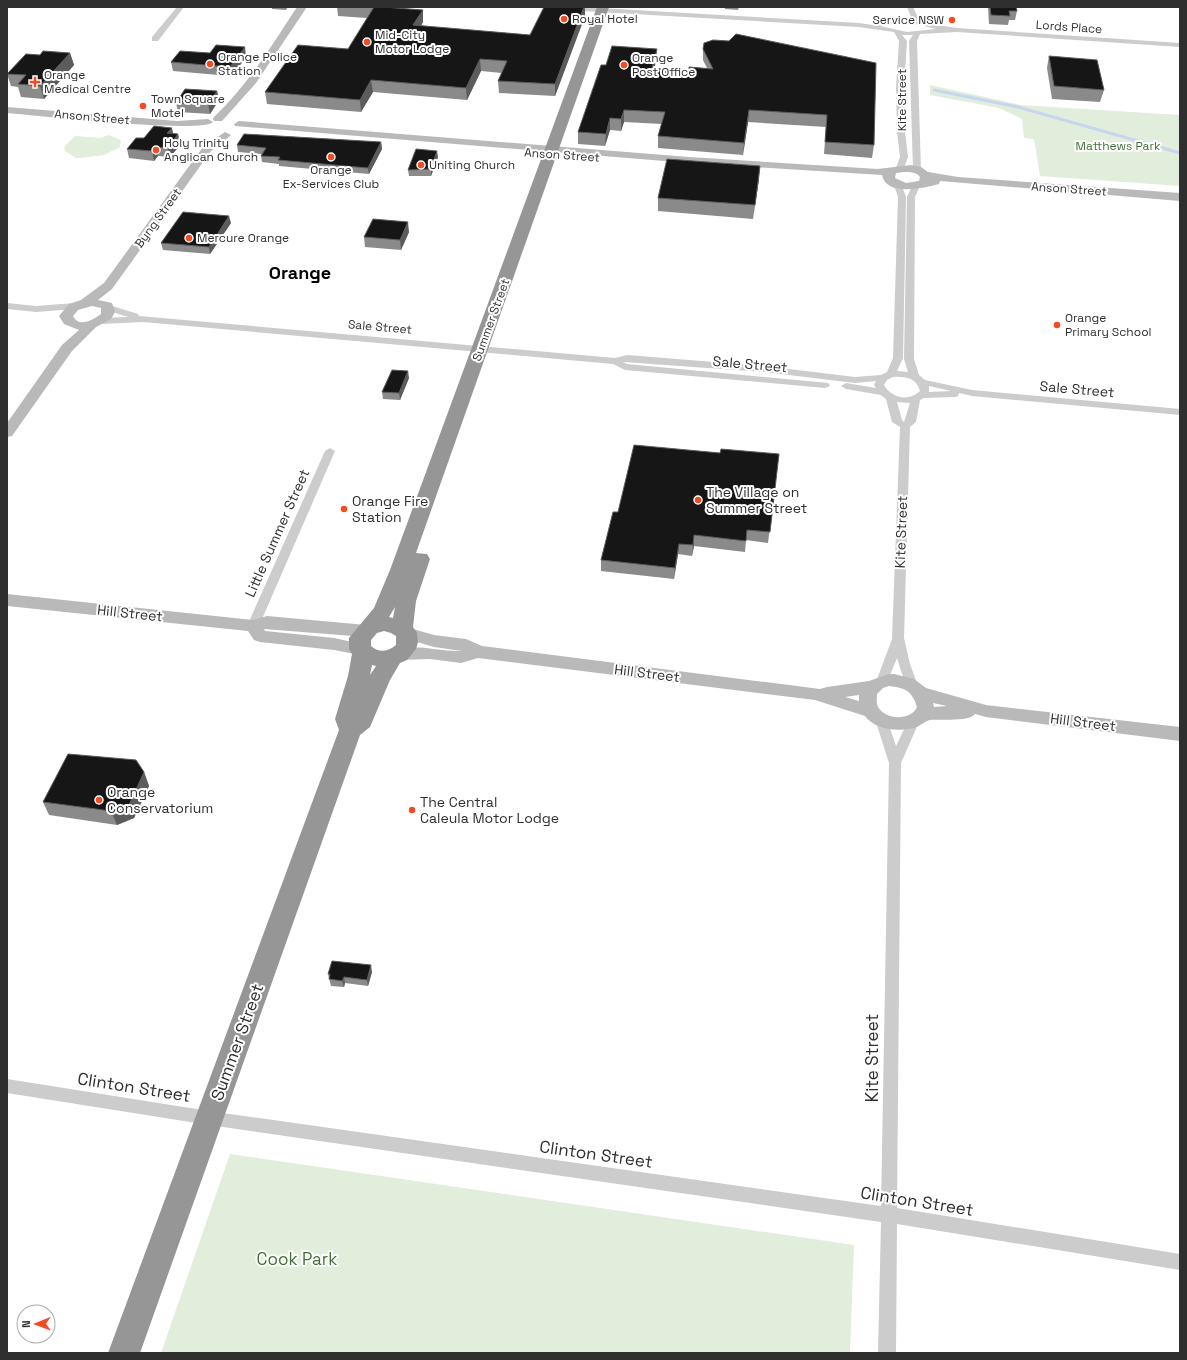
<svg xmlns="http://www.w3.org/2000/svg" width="1187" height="1360" font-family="'Space Grotesk',sans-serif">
  <rect width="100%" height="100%" fill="#fff"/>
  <g fill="#e1eedc">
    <polygon points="930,85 1021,105 1180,115 1180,186 1040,176 1034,139 1024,138 1022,119 999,108 930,95"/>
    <polygon points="109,135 121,140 120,147 104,155 81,158 76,158 65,151 64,147 75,136 100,138"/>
    <polygon points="230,1154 854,1245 850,1353 161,1353"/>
  </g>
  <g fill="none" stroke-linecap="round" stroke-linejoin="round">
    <polyline stroke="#c7d5ef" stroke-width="3" points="934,90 1018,107 1180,153"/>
    <g fill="#ccc" fill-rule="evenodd">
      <polygon points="177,7 184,7 158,41 152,41 152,37"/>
      <path d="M543 7H582L859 23 879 26 877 24 880 22 908 18 912 19 907 7H913L920 22 923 23 957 28 1180 43V47L957 32 920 34 917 41 921 170 917 172 913 170 909 41 913 35H902L907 41 904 88 905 132 908 157 904 168 900 170 896 168 900 157 897 132 896 88 899 41 894 32 859 27 546 9ZM907 22 936 29 907 32 880 26Z"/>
      <path d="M895 183H901L906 197 903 358 897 371 908 372 904 359 907 197 912 186 916 184 920 186 915 197 914 359 919 375 925 380 972 390 1180 409V415L972 396 959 393 958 396 955 397 924 398 920 400 916 422 910 427 904 638 910 664 918 686 916 689H908L906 686 897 658 886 685H878L876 682 892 639 900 427 892 422 886 399 881 395 846 389 841 386 846 383 876 388 874 385 876 381 855 383 764 372 623 362 627 364 828 383 830 385 828 387 825 388 625 370 613 364 143 322 102 324 97 321 102 318 128 317 106 310 104 308 109 305 138 314 139 316 615 358 627 355 764 366 855 377 881 375 887 372 893 358 898 197 894 185ZM893 377C905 376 917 378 920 391 909 402 891 398 884 385L887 380ZM929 386 951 391 929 392ZM897 402 910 403 904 422 902 420Z"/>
      <polygon points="7,303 36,306 75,303 80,306 75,309 36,312 7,309"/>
      <polygon points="330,448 335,451 259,626 253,630 249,629 247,626 325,451"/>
      <polygon points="881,714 885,716 887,719 896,746 909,719 917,719 919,722 901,763 897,1208 1180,1254 1180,1270 897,1224 896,1353 878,1353 881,1222 209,1125 7,1093 7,1079 209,1111 881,1206 889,763 875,719 877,716"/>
    </g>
    <g fill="#b9b9b9" fill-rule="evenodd">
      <path d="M297 7H307L256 83 222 121H214L213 119 214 117C248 85 272 45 297 7Z"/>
      <path d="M7 107 177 121 208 119 213 122C204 134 33 115 7 113Z"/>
      <path d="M239 121 689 157 878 169 911 165 921 167 928 172 958 177 1180 193V201L940 181 939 184C924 188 886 197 882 175L689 163 235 126 234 124ZM904 172C911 172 916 172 920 177L919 181 906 183 895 178 896 173Z"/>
      <path d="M225 132 231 135 229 137 211 151 112 289 98 300 112 303 115 312 111 319 96 327 72 351 12 436 7 437V423L62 345 79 330 64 324 59 316 69 304 81 300 104 283 203 147ZM92 306 101 308V314C93 320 79 328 73 316L78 310Z"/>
      <polygon points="7,594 253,620 267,616 366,625 372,627 374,631 372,635 366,637 264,629 265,631 334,638 366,645 368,649 366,653 360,655 334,650 260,642 254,640 248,631 7,606"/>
      <path d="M406 627 434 635 466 639 482 646 820 689 827 687 869 681 889 674H894L914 679 926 688 986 705 1180 727V741L986 717 975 714C969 722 941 719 930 720 925 721 921 725 917 727 901 732 876 731 865 716L815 700 478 658 461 663 430 659 399 660 393 658 391 654 393 650C416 643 439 652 462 651L434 647 400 637 398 633 400 629ZM889 686C906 688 912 691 917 707 911 721 885 720 878 707 876 703 877 699 877 694L883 688ZM859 695V701L845 697ZM933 703 947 706 934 707Z"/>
    </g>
    <path fill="#969696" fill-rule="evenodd" d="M597 7H609L416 553 427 554 430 559 416 601 413 627 417 633 418 642 416 649 407 660 400 663 390 680 370 727 360 735 140 1353H108L339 730 335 719 348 676 352 654 349 649V638L374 608 390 570ZM395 607 393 618 389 617ZM384 631 391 633 396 636V645C388 652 378 653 371 646V640L377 633ZM372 665 376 666 370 675Z"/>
  </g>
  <g fill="#8a8a8a">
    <polygon points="272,7 288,7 286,10 272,9"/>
    <polygon points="337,7 391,7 390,8 423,10 423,22 421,26 530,35 585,16 555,96 499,93 498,81 502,73 481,71 467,100 373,92 361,112 267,104 265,92 348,49 367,18 338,16"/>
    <polygon points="725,7 739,7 738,10 725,9"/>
    <polygon points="988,7 1016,7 1017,11 1015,20 1009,20 1008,25 989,24"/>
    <polygon points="713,40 874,145 872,158 824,154 826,127 748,122 743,155 658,148 658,136 662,124 624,122 621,131 610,130 605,146 578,144 578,132 606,65 656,61 654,68 689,71 707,68 703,60 703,49"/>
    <polygon points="70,53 74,65 44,99 21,97 18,87 11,86 7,74 40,55"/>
    <polygon points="1049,56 1104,90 1100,102 1052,99 1047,68"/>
    <polygon points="246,57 232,76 230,76 173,71 171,62"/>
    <polygon points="217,91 219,100 210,114 178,112 176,103"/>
    <polygon points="173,134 181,144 170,157 158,156 154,161 129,158 127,149"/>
    <polygon points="381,142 382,149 369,174 279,166 279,164 262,162 261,156 262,154 238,152 237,145"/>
    <polygon points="438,157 431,176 409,176 408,170"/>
    <polygon points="759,179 753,219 658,211 658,198"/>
    <polygon points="231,223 210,254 163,250 161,243"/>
    <polygon points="409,232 401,250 365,247 364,237"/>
    <polygon points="409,378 400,400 383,399 382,392"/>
    <polygon points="720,453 779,454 768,543 746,540 745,552 694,546 692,556 678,554 674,579 601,571 601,560 618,512"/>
    <polygon points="144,772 149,786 134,818 117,825 49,815 43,802"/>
    <polygon points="372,972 368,986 345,983 344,987 331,986 328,974"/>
  </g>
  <g fill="#5c5c5c">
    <polygon points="584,7 585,7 585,16 555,96 555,84"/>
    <polygon points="423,10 423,22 414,37 413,25"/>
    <polygon points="245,47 246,57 232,76 230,76 228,67"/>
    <polygon points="657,49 656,61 652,80 652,68"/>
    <polygon points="70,53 74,65 44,99 40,86"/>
    <polygon points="480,59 481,71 467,100 466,88"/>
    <polygon points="371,80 373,92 361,112 360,100"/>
    <polygon points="217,91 219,100 210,114 208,104"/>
    <polygon points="624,110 624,122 621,131 621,119"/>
    <polygon points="749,110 748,122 743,155 744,143"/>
    <polygon points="610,118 610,130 605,146 606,134"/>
    <polygon points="172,128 174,137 167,133"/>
    <polygon points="178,134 181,144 170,157 168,148"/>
    <polygon points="381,142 382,149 369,174 368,168"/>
    <polygon points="156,147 158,156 154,161 152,151"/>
    <polygon points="437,151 438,157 431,176 431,169"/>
    <polygon points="760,166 759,179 753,219 755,205"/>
    <polygon points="229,216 231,223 210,254 209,247"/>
    <polygon points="408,222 409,232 401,250 400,240"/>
    <polygon points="408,371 409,378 400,400 399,393"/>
    <polygon points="694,535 694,546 692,556 693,545"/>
    <polygon points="679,544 678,554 674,579 675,568"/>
    <polygon points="144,772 149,786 134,818 117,825 111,811"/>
    <polygon points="371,965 372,972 368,986 367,980"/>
    <polygon points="344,977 345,983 344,987 342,981"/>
  </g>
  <g fill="#161616" stroke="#5c5c5c">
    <polygon points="374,7 383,7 423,10 413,25 530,35 544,7 584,7 555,84 498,81 507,61 480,59 466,88 371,80 360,100 265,92 298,45 348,49"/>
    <polygon points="990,7 1016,7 1017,11 1009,11 1010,16 991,15"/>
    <polygon points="736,34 876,63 874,145 825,142 827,115 749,110 744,143 658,136 665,112 624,110 621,119 610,118 606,134 578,132 601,65 606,65 612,46 657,49 652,68 689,71 689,67 713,69 703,49 704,43 713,40 729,41"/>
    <polygon points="216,45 245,47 230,67 228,67 171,62 180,51 210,53"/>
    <polygon points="43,51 70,53 40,86 18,84 26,75 7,74 26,54 40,55"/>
    <polygon points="1049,56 1097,60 1104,90 1054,86"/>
    <polygon points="185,89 217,91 208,104 176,103"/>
    <polygon points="154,126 172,128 167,133 178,134 168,148 156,147 152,151 127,149 136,138 144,138"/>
    <polygon points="244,134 381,142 368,168 278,160 280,157 261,156 266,148 237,145"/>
    <polygon points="416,149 437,151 431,169 408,170"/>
    <polygon points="667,159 760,166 755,205 658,198"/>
    <polygon points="183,212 229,216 209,247 161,243"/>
    <polygon points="373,219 408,222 400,240 364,237"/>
    <polygon points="392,370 408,371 399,393 382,392"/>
    <polygon points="634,445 720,453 721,449 779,454 770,532 747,530 746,541 694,535 693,545 679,544 675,568 601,560 613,512 618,512"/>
    <polygon points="68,754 136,760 144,772 129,805 111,811 43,802"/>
    <polygon points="332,961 371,965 367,980 344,977 342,981 329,979 330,974 328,974"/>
  </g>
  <g fill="#f54b23" stroke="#fff" stroke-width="1.5">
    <circle cx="564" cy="19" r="4"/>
    <circle cx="952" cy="20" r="4"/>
    <circle cx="367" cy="42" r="4"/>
    <circle cx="210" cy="64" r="4"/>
    <circle cx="624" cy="65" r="4"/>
    <path d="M33 76h4v4h4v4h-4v4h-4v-4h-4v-4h4z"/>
    <circle cx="143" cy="106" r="4"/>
    <circle cx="156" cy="150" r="4"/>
    <circle cx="331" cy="157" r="4"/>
    <circle cx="421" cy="165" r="4"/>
    <circle cx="189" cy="238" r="4"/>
    <circle cx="1057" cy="325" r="4"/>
    <circle cx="698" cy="500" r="4"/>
    <circle cx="344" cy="509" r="4"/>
    <circle cx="99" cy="800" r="4"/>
    <circle cx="412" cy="810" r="4"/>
  </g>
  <g text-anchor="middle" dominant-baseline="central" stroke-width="4" stroke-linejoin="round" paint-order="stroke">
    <g font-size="12" fill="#2f2f2f" stroke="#fff" text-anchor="start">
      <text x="572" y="19">Royal Hotel</text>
      <text x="944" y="20" text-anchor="end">Service NSW</text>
      <text x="375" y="35">Mid-City<tspan x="375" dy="14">Motor Lodge</tspan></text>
      <text x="218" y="57">Orange Police<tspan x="218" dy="14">Station</tspan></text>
      <text x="632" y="58">Orange<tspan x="632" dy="14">Post Office</tspan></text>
      <text x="44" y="75">Orange<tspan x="44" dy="14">Medical Centre</tspan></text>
      <text x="151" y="99">Town Square<tspan x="151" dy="14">Motel</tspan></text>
      <text x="164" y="143">Holy Trinity<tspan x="164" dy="14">Anglican Church</tspan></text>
      <text x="429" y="165">Uniting Church</text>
      <text x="331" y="170" text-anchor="middle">Orange<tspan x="331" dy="14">Ex-Services Club</tspan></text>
      <text x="197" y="238">Mercure Orange</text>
      <text x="1065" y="318">Orange<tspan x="1065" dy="14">Primary School</tspan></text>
    </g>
    <g font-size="12" fill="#2f2f2f" stroke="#fff">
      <text transform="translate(1069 27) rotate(4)">Lords Place</text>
      <text transform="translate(902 100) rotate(-90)">Kite Street</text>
      <text transform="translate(92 117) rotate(5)">Anson Street</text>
      <text transform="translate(562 155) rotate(4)">Anson Street</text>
      <text transform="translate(1069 189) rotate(4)">Anson Street</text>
      <text transform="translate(158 218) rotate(-54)">Byng Street</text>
      <text transform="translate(491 320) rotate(-70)">Summer Street</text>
      <text transform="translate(380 327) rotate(5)">Sale Street</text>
    </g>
    <g font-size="12" fill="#447038" stroke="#fff">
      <text x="1118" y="146">Matthews Park</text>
    </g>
    <g font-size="14" fill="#2f2f2f" stroke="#fff">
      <text transform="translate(750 364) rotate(5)">Sale Street</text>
      <text transform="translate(1077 389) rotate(5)">Sale Street</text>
      <text transform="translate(901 532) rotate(-88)">Kite Street</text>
      <text transform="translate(277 533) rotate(-66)">Little Summer Street</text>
      <text transform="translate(130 613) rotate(6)">Hill Street</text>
      <text transform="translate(647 673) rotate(7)">Hill Street</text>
      <text transform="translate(1083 722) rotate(7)">Hill Street</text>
    </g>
    <g font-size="14" fill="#2f2f2f" stroke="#fff" text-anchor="start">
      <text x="706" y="492">The Village on<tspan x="706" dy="16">Summer Street</tspan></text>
      <text x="352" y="501">Orange Fire<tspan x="352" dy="16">Station</tspan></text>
      <text x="107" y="792">Orange<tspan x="107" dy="16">Conservatorium</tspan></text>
      <text x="420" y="802">The Central<tspan x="420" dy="16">Caleula Motor Lodge</tspan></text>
    </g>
    <g font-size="17" fill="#2f2f2f" stroke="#fff">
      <text transform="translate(237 1042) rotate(-70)">Summer Street</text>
      <text transform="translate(872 1058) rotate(-90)">Kite Street</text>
      <text transform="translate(134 1087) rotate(9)">Clinton Street</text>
      <text transform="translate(596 1154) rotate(8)">Clinton Street</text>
      <text transform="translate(917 1201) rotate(9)">Clinton Street</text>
    </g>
    <g font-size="17" fill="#447038" stroke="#fff">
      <text x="297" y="1259">Cook Park</text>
    </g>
    <g font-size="18" font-weight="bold" fill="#000" stroke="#fff">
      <text x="300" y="272">Orange</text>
    </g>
  </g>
  <rect width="1187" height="1360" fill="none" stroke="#2f2f2f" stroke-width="16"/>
  <g transform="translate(36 1324) rotate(269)"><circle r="19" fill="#ffffff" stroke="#acacac"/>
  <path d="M0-3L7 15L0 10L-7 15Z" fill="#f54b23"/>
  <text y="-6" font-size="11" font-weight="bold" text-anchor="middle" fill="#2f2f2f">N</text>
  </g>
</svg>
